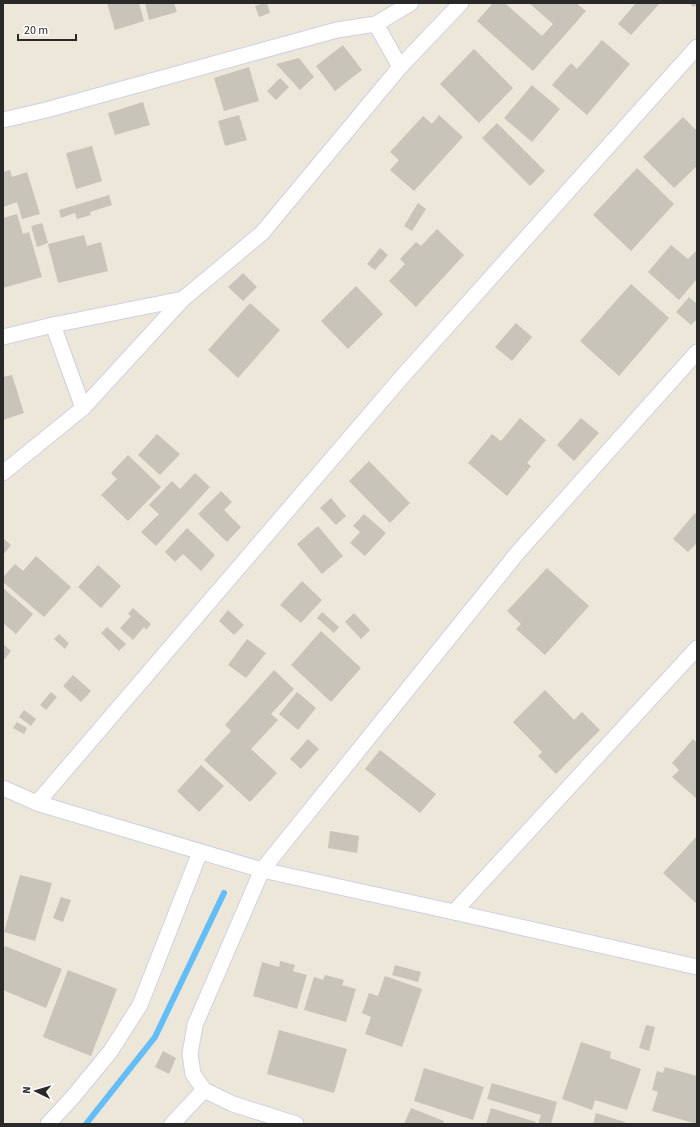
<svg xmlns="http://www.w3.org/2000/svg" width="700" height="1127" font-family="'Source Sans 3',sans-serif">
  <rect width="100%" height="100%" fill="#ede7d9"/>
  <g fill="none" stroke-linecap="round" stroke-linejoin="round">
    <polyline stroke="#63bdf8" stroke-width="6" points="86,1124 155,1037 224,893"/>
  </g>
  <g fill="#c8c4b9">
    <polygon points="107,3 139,3 144,21 115,30"/>
    <polygon points="145,3 174,3 177,12 149,20"/>
    <polygon points="264,3 267,3 270,13 259,17 255,6"/>
    <polygon points="493,3 505,3 542,36 553,24 529,3 576,3 586,11 533,71 477,21"/>
    <polygon points="636,3 660,3 631,35 618,24"/>
    <polygon points="690,3 697,3 697,5 693,7"/>
    <polygon points="602,40 630,64 587,115 552,85 571,63 577,69"/>
    <polygon points="343,45 362,70 335,91 316,66"/>
    <polygon points="474,49 513,88 479,123 440,84"/>
    <polygon points="299,58 314,77 300,90 276,64"/>
    <polygon points="249,67 259,101 224,111 214,78"/>
    <polygon points="280,78 289,87 276,100 267,91"/>
    <polygon points="532,85 560,109 532,142 504,118"/>
    <polygon points="143,102 150,125 115,135 108,113"/>
    <polygon points="239,115 247,140 225,146 218,121"/>
    <polygon points="439,115 463,137 414,191 390,170 399,160 390,152 423,116 432,124"/>
    <polygon points="683,117 697,131 697,166 674,188 643,157"/>
    <polygon points="497,123 545,171 530,186 482,138"/>
    <polygon points="92,146 102,181 76,189 66,153"/>
    <polygon points="637,168 674,204 631,251 593,215"/>
    <polygon points="10,170 12,177 27,172 40,214 22,219 17,202 3,207 3,172"/>
    <polygon points="109,195 112,205 90,212 91,215 77,219 75,213 61,218 59,210"/>
    <polygon points="418,203 426,209 412,231 404,226"/>
    <polygon points="17,214 23,234 29,232 42,277 3,288 3,218"/>
    <polygon points="42,223 48,243 37,247 31,226"/>
    <polygon points="437,229 464,255 416,307 389,281 405,264 400,259 416,242 421,246"/>
    <polygon points="84,235 87,246 101,242 108,271 58,283 48,244"/>
    <polygon points="671,245 688,259 697,250 697,279 679,300 648,272"/>
    <polygon points="380,248 388,255 375,270 367,264"/>
    <polygon points="243,273 257,287 243,301 228,287"/>
    <polygon points="631,284 669,318 619,376 580,341"/>
    <polygon points="356,286 383,314 348,349 321,321"/>
    <polygon points="689,297 697,304 697,319 691,325 676,312"/>
    <polygon points="250,303 280,330 238,378 208,350"/>
    <polygon points="516,323 532,337 512,361 495,347"/>
    <polygon points="12,375 24,413 3,420 3,377"/>
    <polygon points="520,418 546,440 527,463 531,466 507,496 468,463 492,434 501,441"/>
    <polygon points="581,418 599,433 574,461 557,445"/>
    <polygon points="157,434 180,454 160,475 138,455"/>
    <polygon points="128,455 161,487 128,521 101,495 117,479 111,473"/>
    <polygon points="369,461 410,503 390,523 349,481"/>
    <polygon points="195,473 210,487 156,546 141,532 159,514 149,505 172,481 180,489"/>
    <polygon points="221,491 232,502 224,510 241,527 227,542 198,514"/>
    <polygon points="331,498 346,516 336,525 320,508"/>
    <polygon points="695,513 697,515 697,543 688,552 673,539"/>
    <polygon points="364,514 386,533 365,556 350,543 360,532 353,526"/>
    <polygon points="318,526 343,556 322,574 297,544"/>
    <polygon points="187,528 215,555 201,571 183,554 175,562 165,552"/>
    <polygon points="3,538 11,545 3,555"/>
    <polygon points="36,556 71,587 44,617 3,582 3,577 15,564 23,571"/>
    <polygon points="98,565 121,586 101,608 78,587"/>
    <polygon points="547,568 589,606 545,655 516,629 521,624 507,611"/>
    <polygon points="302,581 322,600 301,623 280,605"/>
    <polygon points="3,588 33,614 16,634 3,623"/>
    <polygon points="133,608 151,624 146,630 144,627 133,640 120,628 131,616 128,614"/>
    <polygon points="228,610 244,625 234,635 219,621"/>
    <polygon points="322,612 339,627 334,633 317,618"/>
    <polygon points="354,613 370,630 361,639 345,622"/>
    <polygon points="107,627 126,644 119,651 101,633"/>
    <polygon points="321,631 361,668 331,702 291,665"/>
    <polygon points="59,634 69,643 65,649 54,639"/>
    <polygon points="247,639 266,653 246,678 228,665"/>
    <polygon points="3,644 11,651 3,661"/>
    <polygon points="274,670 294,689 271,714 278,720 251,749 277,773 250,802 204,760 231,731 225,725"/>
    <polygon points="73,675 91,691 81,702 63,686"/>
    <polygon points="545,690 574,720 582,712 600,730 556,774 538,756 542,752 513,722"/>
    <polygon points="51,692 57,697 46,710 40,705"/>
    <polygon points="297,692 316,708 298,730 279,714"/>
    <polygon points="24,710 36,719 31,726 19,717"/>
    <polygon points="17,722 27,728 24,734 13,728"/>
    <polygon points="308,739 319,749 301,769 290,759"/>
    <polygon points="693,739 697,743 697,799 672,777 679,770 672,763"/>
    <polygon points="380,750 436,794 420,813 365,769"/>
    <polygon points="201,765 224,786 199,812 177,791"/>
    <polygon points="330,831 359,836 357,853 328,848"/>
    <polygon points="697,836 697,904 663,873"/>
    <polygon points="20,875 52,883 35,941 4,932"/>
    <polygon points="61,897 71,900 63,922 53,918"/>
    <polygon points="5,946 62,969 46,1008 3,990 3,952"/>
    <polygon points="280,961 295,965 293,971 307,975 297,1009 253,996 262,962 279,967"/>
    <polygon points="395,965 421,972 418,982 392,975"/>
    <polygon points="68,970 117,989 91,1056 43,1037"/>
    <polygon points="325,975 344,980 342,985 356,989 346,1022 304,1010 314,977 323,980"/>
    <polygon points="385,976 422,989 402,1047 365,1034 371,1017 362,1013 369,993 378,996"/>
    <polygon points="646,1025 655,1027 649,1051 639,1048"/>
    <polygon points="279,1030 347,1049 334,1093 267,1074"/>
    <polygon points="581,1042 611,1052 610,1058 641,1069 627,1110 595,1100 592,1110 562,1099"/>
    <polygon points="163,1051 176,1058 169,1074 155,1067"/>
    <polygon points="665,1067 697,1076 697,1124 652,1111 658,1092 652,1090 657,1071 663,1073"/>
    <polygon points="424,1068 484,1087 473,1120 414,1101"/>
    <polygon points="492,1083 557,1102 551,1124 538,1124 541,1115 487,1099"/>
    <polygon points="411,1108 444,1121 443,1124 404,1124"/>
    <polygon points="491,1108 536,1122 535,1124 486,1124"/>
    <polygon points="596,1113 625,1122 624,1124 593,1124"/>
  </g>
  <g fill="none" stroke-linecap="round" stroke-linejoin="round">
    <g stroke="#ced0e4" stroke-width="17">
      <g id="minor">
        <polyline points="376,24 400,67"/>
        <polyline points="3,120 46,110 337,30 376,24 411,3"/>
        <polyline points="53,325 83,408"/>
        <polyline points="3,337 53,325 183,299"/>
        <polyline points="3,473 83,408 183,299 262,233 400,67 461,3"/>
        <polyline points="3,788 37,803 262,870 454,912 697,967"/>
        <polyline points="37,803 401,378 697,47"/>
        <polyline points="454,912 697,648"/>
        <polyline points="48,1124 72,1098 110,1052 140,1005 200,852"/>
        <polyline points="172,1124 204,1090"/>
        <polyline points="296,1124 233,1104 204,1090 193,1074 190,1054 195,1025 262,870 519,551 697,352"/>
      </g>
    </g>
    <use href="#minor" stroke="#fff" stroke-width="15"/>
  </g>
  <rect width="700" height="1127" fill="none" stroke="#292929" stroke-width="8"/>
  <g transform="translate(36 1091) rotate(275)" stroke="#ffffff" stroke-width="3" paint-order="stroke">
  <path d="M0-3L7 15L0 10L-7 15Z" fill="#292929"/>
  <text y="-6" font-size="11" font-weight="bold" text-anchor="middle" fill="#292929">N</text>
  </g>
  <path d="M18 34v6h58v-6" fill="none" stroke="#292929" stroke-width="2"/>
  <text x="24" y="34" font-size="12" fill="#292929" stroke="#ffffff" stroke-width="3" paint-order="stroke">20 m</text>
</svg>
